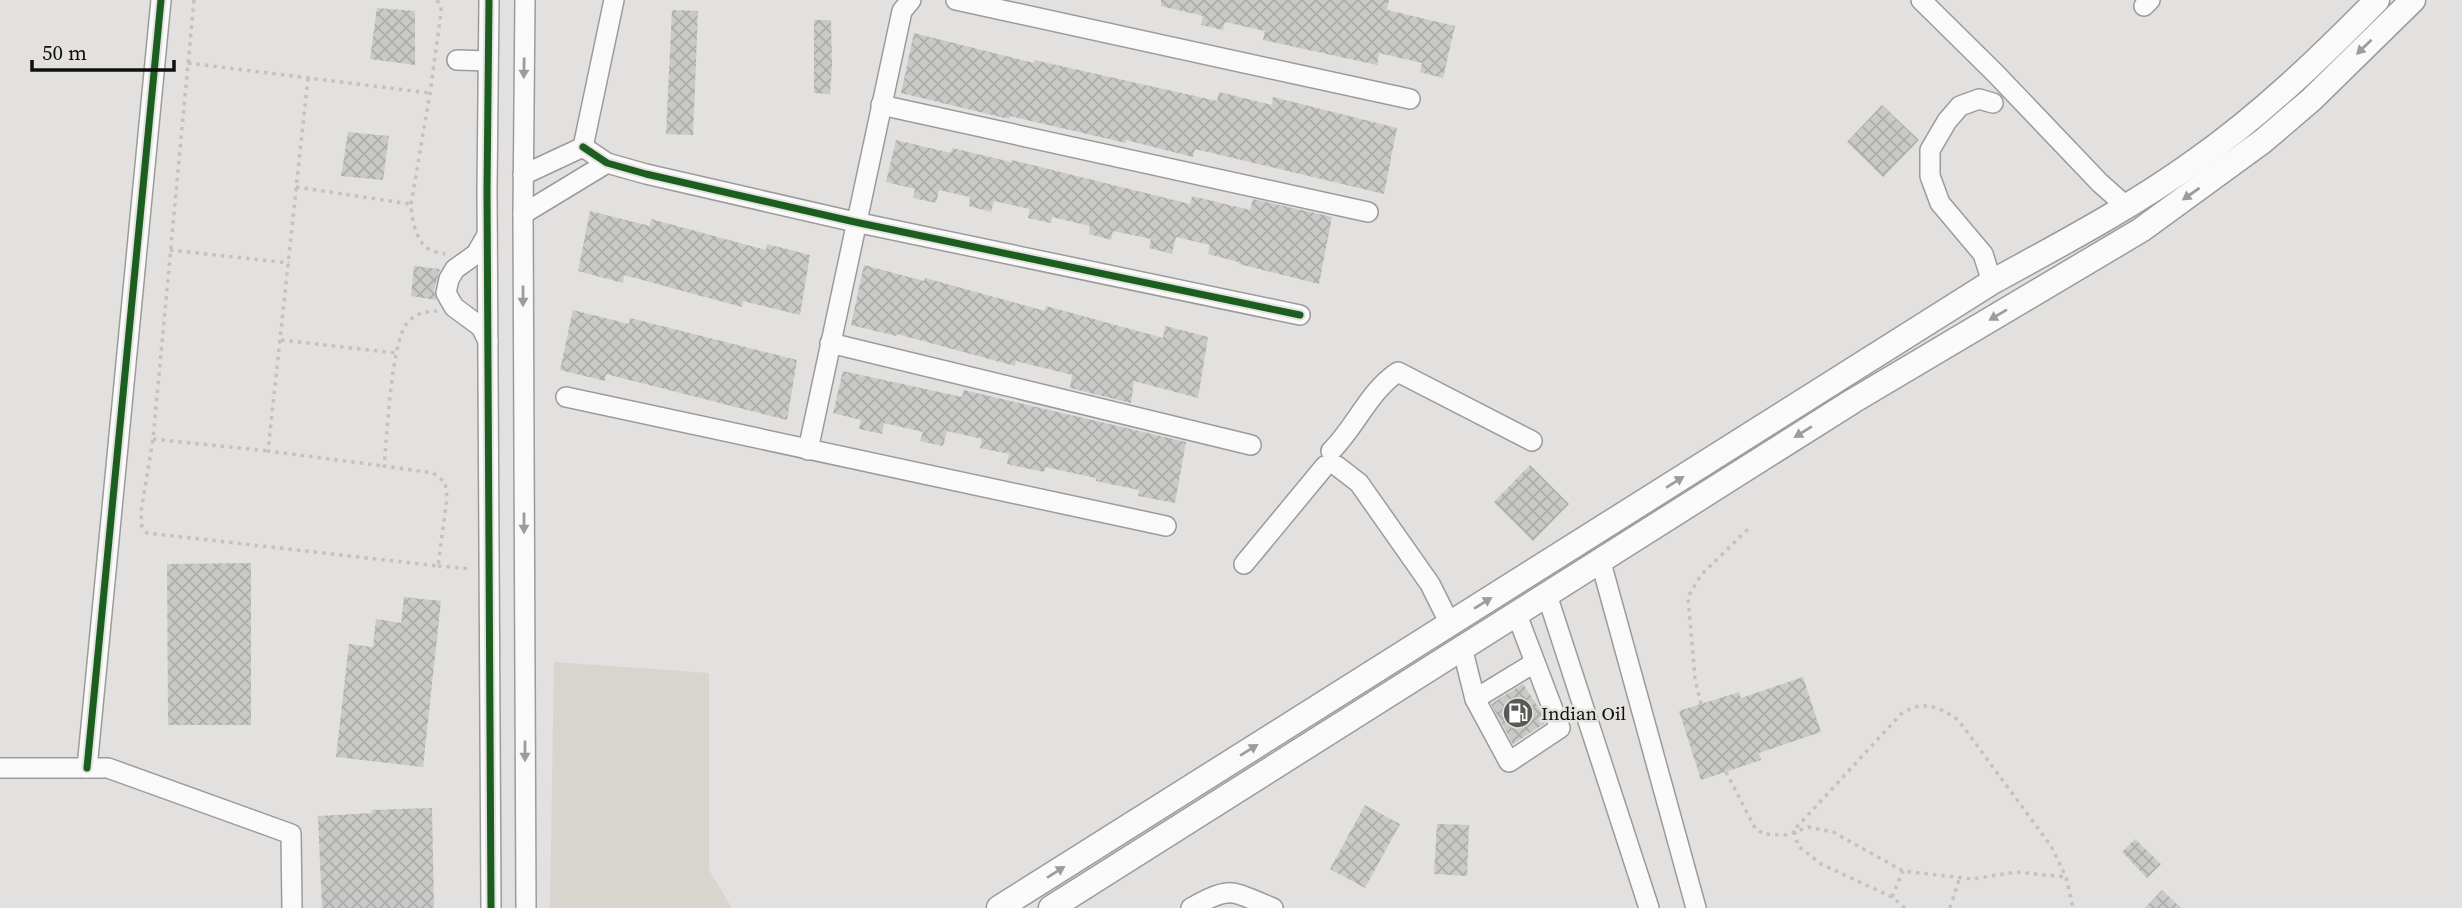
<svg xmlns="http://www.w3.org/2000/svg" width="2462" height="908" font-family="'Source Serif 4',serif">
  <defs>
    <pattern id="building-cross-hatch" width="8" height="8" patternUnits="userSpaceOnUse" patternTransform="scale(1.75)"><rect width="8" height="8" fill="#cac9c7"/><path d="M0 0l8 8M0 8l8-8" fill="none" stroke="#acacaa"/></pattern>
  </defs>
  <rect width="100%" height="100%" fill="#e3e1df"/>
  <polygon fill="#d7d5cd" points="554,662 709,673 709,870 732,908 550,908"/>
  <g fill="url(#building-cross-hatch)">
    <polygon points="1161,0 1389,0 1387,10 1455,26 1443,78 1420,72 1422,63 1379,53 1377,65 1263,40 1265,31 1225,22 1223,30 1201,25 1203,16 1161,6"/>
    <polygon points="377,8 415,11 415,65 370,59"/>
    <polygon points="672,10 698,11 693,135 666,134"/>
    <polygon points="814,20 831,20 832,66 830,94 814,93"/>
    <polygon points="914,33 1034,63 1034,60 1217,101 1219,92 1272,105 1273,97 1397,128 1384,194 1195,149 1193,157 1126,140 1126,143 1010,116 1009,119 901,93"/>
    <polygon points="1882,105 1919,140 1883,177 1847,142"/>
    <polygon points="348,132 389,136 383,180 341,176"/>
    <polygon points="896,140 951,153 952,148 1011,162 1012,160 1190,204 1192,196 1250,210 1253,199 1332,217 1319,284 1239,264 1239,262 1208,254 1210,245 1176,237 1172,254 1149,248 1151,239 1113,231 1111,240 1089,234 1090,226 1052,217 1051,223 1028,218 1030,209 994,201 991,212 969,206 970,197 939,190 936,203 913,198 915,189 886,182"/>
    <polygon points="590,211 650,226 651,219 766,250 767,244 810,255 800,315 743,301 742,307 624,275 623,283 578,271"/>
    <polygon points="864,265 924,281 925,278 1045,311 1046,306 1163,338 1165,326 1208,337 1198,398 1134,381 1131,403 1070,388 1072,375 1016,361 1015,366 897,334 896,336 851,325"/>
    <polygon points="414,266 440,269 434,290 436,300 411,296"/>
    <polygon points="573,310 629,324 630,318 797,360 787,420 606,374 605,381 560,370"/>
    <polygon points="843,371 962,397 964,390 1186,442 1175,503 1138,496 1139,490 1096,481 1096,478 1045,467 1044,472 1007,464 1009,454 980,448 982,439 947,431 943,446 920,441 923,432 884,423 882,434 859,429 861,420 833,413"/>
    <polygon points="1530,465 1569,504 1533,541 1494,502"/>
    <polygon points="251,563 251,725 168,725 167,564"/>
    <polygon points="404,597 441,601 423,767 336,757 349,644 373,647 376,619 401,623"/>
    <polygon points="1803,677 1821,732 1759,753 1761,760 1701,780 1679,711 1739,692 1741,698"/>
    <polygon points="1523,684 1541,711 1545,723 1513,744 1491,704"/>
    <polygon points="1365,805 1400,824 1365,888 1330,869"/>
    <polygon points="432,808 434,908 322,908 318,816 372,813 372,810"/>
    <polygon points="1437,824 1469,825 1467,876 1434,874"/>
    <polygon points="2135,839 2161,864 2147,878 2122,852"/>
    <polygon points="2162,890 2181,908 2145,908"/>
  </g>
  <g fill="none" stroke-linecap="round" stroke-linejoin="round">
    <g stroke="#9d9b9a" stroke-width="22">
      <g id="minor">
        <polyline points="489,0 487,190 491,908"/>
        <polyline points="525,0 523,214 526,908"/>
        <polyline points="956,0 1410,99"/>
        <polyline points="1921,0 1995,73 2100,183 2127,207"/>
        <polyline points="2144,6 2150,0"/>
        <polyline points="457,60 488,61"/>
        <polyline points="881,105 1368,212"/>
        <polyline points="583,147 607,163 646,174 855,222 1300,315"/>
        <polyline points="523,175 583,147 614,0"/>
        <polyline points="523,214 607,163"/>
        <polyline points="487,235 476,254 455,269 449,279 446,293 454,307 481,327 488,341"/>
        <polyline points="1992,282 1983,254 1940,203 1930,176 1930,150 1947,121 1960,106 1979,99 1993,103"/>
        <polyline points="830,343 1251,445"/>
        <polyline points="566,397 1166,526"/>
        <polyline points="808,450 902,11 911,0"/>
        <path d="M1331 451C1355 428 1369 391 1398 372L1532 441"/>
        <polyline points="1337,466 1359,483 1430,584 1450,624"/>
        <polyline points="1600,559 1696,908"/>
        <polyline points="1244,564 1325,466"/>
        <polyline points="1547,595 1649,908"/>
        <polyline points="1462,647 1475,699 1509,762 1560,728 1517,615"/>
        <polyline points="1475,699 1534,663"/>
        <polyline points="0,768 108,768 291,834 292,908"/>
        <polyline points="87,768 161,0"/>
        <path d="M1191 908C1232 884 1232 892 1273 908"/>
      </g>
    </g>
    <g stroke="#9d9b9a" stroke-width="27">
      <g id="major">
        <path d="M999 908 1992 282C2061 244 2130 208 2194 162 2261 115 2320 58 2377 0"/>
        <polyline points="1051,908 1853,401 2141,230 2263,141 2311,100 2413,0"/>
      </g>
    </g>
    <g stroke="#c3c2c1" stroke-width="3.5" stroke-dasharray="3.5 5" stroke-linecap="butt">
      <path d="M194 0 153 439 141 512 142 527 147 533 156 534 438 566 447 498 445 482 433 473 384 466C387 438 391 339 408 322 416 313 426 312 437 311"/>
      <path d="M437 0 441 7V13L430 93 411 204C411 217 416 240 427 248 431 251 440 253 445 254"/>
      <polyline points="188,63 430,93"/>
      <polyline points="308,78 268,451 384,466"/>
      <polyline points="296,187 411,204"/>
      <polyline points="170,250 289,263"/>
      <polyline points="281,340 396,353"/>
      <polyline points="153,439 268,451"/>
      <polyline points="438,566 471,569"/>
      <polyline points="1701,704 1695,679 1688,597 1701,575 1748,529"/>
      <polyline points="1726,772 1755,828 1764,834 1786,835 1808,827 1833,832 1903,871 1972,879 2016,872 2066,877"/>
      <polyline points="1892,897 1903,871"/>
      <path d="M1905 908 1892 897 1821 864 1798 846 1794 830 1902 713C1923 700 1940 706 1959 721L2051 846 2066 877 2073 908"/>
      <polyline points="1950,908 1960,877"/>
    </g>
    <use href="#minor" stroke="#fbfafa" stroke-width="19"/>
    <use href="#major" stroke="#fbfafa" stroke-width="24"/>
    <g stroke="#e4e2de" stroke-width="11">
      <g id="cycleway">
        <polyline points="489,0 487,190 491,908"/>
        <polyline points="583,147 607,163 646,174 855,222 1300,315"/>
        <polyline points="87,768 161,0"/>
      </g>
    </g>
    <use href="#cycleway" stroke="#1b5e20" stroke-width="7"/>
  </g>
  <defs><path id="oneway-solid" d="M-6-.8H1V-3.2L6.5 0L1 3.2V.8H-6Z" transform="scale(1.75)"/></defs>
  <g fill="#9d9c9c">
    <use href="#oneway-solid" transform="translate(2364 47) rotate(136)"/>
    <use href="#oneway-solid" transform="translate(524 68) rotate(91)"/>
    <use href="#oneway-solid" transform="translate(2191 194) rotate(145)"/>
    <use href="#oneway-solid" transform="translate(523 296) rotate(90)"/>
    <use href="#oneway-solid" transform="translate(1998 315) rotate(149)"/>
    <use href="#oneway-solid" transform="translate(1803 432) rotate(148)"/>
    <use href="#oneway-solid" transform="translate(1675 482) rotate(-32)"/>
    <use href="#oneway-solid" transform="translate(524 523) rotate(90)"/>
    <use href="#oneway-solid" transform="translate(1483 603) rotate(-32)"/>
    <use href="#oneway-solid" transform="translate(1249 750) rotate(-32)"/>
    <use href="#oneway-solid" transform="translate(525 751) rotate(90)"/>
    <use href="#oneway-solid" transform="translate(1056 872) rotate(-32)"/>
  </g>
  <defs>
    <g id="fuel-disc" transform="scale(1.575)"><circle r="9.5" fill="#5a5957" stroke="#e4e2de"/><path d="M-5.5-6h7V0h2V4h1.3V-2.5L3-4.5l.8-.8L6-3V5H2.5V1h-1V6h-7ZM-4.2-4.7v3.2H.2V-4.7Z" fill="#fff"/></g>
  </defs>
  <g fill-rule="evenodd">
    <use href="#fuel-disc" x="1518" y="713"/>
  </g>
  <g text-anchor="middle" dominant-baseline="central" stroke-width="5" stroke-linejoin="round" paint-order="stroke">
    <g font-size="19" fill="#10100e" stroke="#e4e2de" text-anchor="start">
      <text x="1541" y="713">Indian Oil</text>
    </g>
  </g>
  <path d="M32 60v10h142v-10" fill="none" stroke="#10100e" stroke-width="3.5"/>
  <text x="42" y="60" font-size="21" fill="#10100e" stroke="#e4e2de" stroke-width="5" paint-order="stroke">50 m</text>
</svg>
